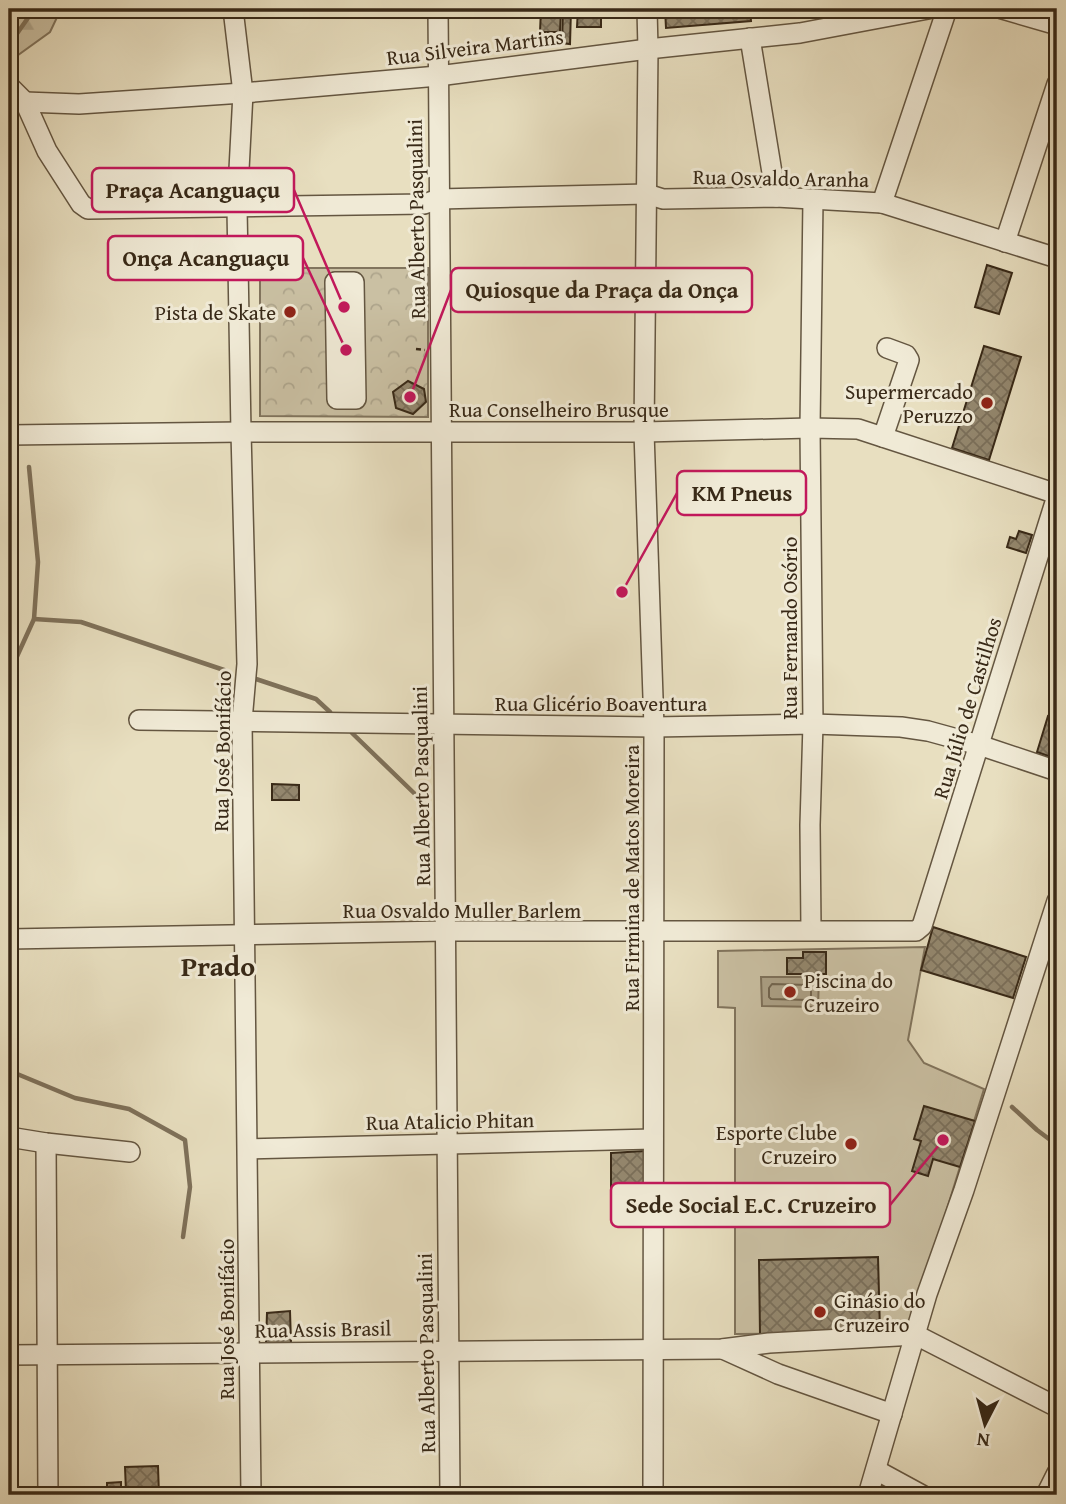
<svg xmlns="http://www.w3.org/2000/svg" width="1066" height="1504" font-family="'Gentium Book Plus',serif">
  <defs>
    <pattern id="forest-firs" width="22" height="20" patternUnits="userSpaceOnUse" patternTransform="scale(1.75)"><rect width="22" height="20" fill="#cac0a3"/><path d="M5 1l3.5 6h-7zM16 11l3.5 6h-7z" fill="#aea58c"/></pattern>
    <pattern id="park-crowns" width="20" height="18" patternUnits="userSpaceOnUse" patternTransform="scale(1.75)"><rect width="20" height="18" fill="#cac0a3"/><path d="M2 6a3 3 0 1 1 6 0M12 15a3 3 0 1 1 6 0" fill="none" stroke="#aea58c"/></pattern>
    <pattern id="building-cross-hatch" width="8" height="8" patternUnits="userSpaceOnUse" patternTransform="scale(1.75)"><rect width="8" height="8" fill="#94886f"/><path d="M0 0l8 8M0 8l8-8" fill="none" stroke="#7a6f5a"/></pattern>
  </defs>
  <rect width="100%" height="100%" fill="#e8dfc0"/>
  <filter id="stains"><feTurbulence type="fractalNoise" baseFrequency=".00286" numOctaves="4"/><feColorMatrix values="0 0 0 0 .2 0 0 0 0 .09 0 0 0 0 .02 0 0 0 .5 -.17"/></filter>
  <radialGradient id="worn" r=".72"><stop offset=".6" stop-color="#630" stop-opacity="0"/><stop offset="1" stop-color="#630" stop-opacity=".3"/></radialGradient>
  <polygon fill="#cac0a3" stroke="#81745d" stroke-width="2" points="925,947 908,1040 924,1063 984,1089 909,1332 735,1334 735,1008 718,1007 718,951"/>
  <polygon fill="url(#forest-firs)" stroke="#81745d" stroke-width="2" points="20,9 61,9 50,32 14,58 10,32 20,14"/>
  <polygon fill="url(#park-crowns)" stroke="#81745d" stroke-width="2" points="260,268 428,268 428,417 260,416"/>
  <polygon fill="#aca187" stroke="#7e715a" stroke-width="2" points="761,977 819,977 818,1007 762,1006"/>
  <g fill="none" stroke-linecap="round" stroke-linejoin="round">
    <polygon stroke="#72654f" stroke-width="2" points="772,984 809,985 811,987 811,997 808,1000 771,999 769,997 769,988"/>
    <g stroke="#7e715a" stroke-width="4.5">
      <polyline points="9,45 30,15 31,9"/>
      <polyline points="34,619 81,622 224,670"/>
      <polyline points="9,674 34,619 38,562 29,467"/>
      <polyline points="256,679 316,699 330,712"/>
      <polyline points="352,733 416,795"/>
      <polyline points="9,1055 10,1071 75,1098 129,1109 185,1140 190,1187 183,1237"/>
      <polyline points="1012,1107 1037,1130 1057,1145"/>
    </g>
  </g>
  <g fill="url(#building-cross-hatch)" stroke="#382917" stroke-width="2">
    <polygon points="541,9 561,9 560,32 540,32"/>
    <polygon points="563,9 571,9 570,44 562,43"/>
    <polygon points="578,9 601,9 601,27 577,27"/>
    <polygon points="665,9 759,9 750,9 751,21 666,28"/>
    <polygon points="987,265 1012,273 999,314 975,307"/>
    <polygon points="984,346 1021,357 989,460 952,448"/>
    <polygon points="408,381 424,389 426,402 413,414 396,408 393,392"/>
    <polygon points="1019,531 1032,535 1026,553 1007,547 1010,537 1016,539"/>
    <polygon points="1048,716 1057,719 1057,759 1037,752"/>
    <polygon points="272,784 299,785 299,800 272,800"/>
    <polygon points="933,927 1026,957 1013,998 921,970"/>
    <polygon points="803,952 826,952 826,974 787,974 787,958 803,958"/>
    <polygon points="924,1106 975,1121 960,1167 933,1159 928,1176 912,1171 921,1141 914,1139"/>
    <polygon points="644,1151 644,1189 611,1191 611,1153"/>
    <polygon points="878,1257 880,1331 760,1334 759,1260"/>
    <polygon points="290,1311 291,1343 266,1343 267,1313"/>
    <polygon points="158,1466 159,1495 107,1495 107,1483 121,1482 121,1492 126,1492 125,1467"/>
  </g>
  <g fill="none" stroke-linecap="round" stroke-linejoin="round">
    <g stroke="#645641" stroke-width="22">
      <g id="minor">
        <polyline points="233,9 243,93 237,208 241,432 247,664 242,721 251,1495"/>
        <polyline points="438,9 450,1495"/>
        <polyline points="647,9 648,49 644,432 654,727 653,1495"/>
        <polyline points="1002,9 1057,25"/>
        <polyline points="750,38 776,197"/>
        <polyline points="9,86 25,102 47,151 81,204 88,209 424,204 439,199 647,194 663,199 776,197 882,203 1057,258"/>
        <polyline points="25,102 79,104 243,93 438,76 648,49 800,33 928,9"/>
        <polyline points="882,203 947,9"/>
        <polyline points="1005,242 1057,84"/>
        <polygon points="335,282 354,282 356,399 337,399"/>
        <polyline points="9,435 241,432 644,432 810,428 858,429 1057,494"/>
        <polyline points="883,437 909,360 906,355 887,348"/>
        <polyline points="139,720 654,727 813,724 901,727 928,731 979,745 1057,771"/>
        <polyline points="811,930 810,825 813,724 810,428 813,199"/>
        <polyline points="9,939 445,931 916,931 922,926 1057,496"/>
        <polyline points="9,1137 46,1143 130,1152"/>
        <polyline points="46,1143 48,1495"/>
        <polyline points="248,1149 653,1139"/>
        <polyline points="916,1335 1057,1407"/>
        <polyline points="723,1349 778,1374 892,1414"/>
        <polyline points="9,1355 722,1349 769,1343 916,1335"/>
        <polyline points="876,1470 922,1495"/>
        <polyline points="868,1495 927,1294 964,1190 1057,901"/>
        <polyline points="1046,1495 1057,1473"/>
      </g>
    </g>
    <polyline stroke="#382917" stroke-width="2.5" stroke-dasharray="5 3.5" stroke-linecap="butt" points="416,349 425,350"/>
    <use href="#minor" stroke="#f0ead6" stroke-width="19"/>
  </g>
  <g fill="#8f2418" stroke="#f0ead6" stroke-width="2.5">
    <circle cx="290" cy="312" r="7"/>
    <circle cx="987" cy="403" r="7"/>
    <circle cx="790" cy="992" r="7"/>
    <circle cx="851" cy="1144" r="7"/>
    <circle cx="820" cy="1312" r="7"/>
  </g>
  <g text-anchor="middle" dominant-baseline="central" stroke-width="6" stroke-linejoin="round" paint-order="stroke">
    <g font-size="21" fill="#382917" stroke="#f0ead6">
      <text transform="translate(475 47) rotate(-7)">Rua Silveira Martins</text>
      <text transform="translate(781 178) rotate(1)">Rua Osvaldo Aranha</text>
      <text transform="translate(416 219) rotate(-91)">Rua Alberto Pasqualini</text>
      <text x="559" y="409">Rua Conselheiro Brusque</text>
      <text transform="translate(789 628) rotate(-90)">Rua Fernando Osório</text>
      <text x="601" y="703">Rua Glicério Boaventura</text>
      <text transform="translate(967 708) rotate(-73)">Rua Júlio de Castilhos</text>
      <text transform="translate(222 751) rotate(-89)">Rua José Bonifácio</text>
      <text transform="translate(421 786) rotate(-91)">Rua Alberto Pasqualini</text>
      <text transform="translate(631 878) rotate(-90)">Rua Firmina de Matos Moreira</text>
      <text x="462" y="910">Rua Osvaldo Muller Barlem</text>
      <text transform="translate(450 1121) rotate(-1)">Rua Atalicio Phitan</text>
      <text transform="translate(226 1319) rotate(-90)">Rua José Bonifácio</text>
      <text transform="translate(323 1329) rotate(-1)">Rua Assis Brasil</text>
      <text transform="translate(426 1353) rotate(-91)">Rua Alberto Pasqualini</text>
    </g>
    <g font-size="21" fill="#382917" stroke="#f0ead6" text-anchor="end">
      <text x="276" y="312">Pista de Skate</text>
      <text x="973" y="391">Supermercado<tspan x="973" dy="24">Peruzzo</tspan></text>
      <text x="804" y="980" text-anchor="start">Piscina do<tspan x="804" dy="24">Cruzeiro</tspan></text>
      <text x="837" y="1132">Esporte Clube<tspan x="837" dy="24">Cruzeiro</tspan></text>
      <text x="834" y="1300" text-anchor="start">Ginásio do<tspan x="834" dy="24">Cruzeiro</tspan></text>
    </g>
    <g font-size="28" font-weight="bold" fill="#382917" stroke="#f0ead6">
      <text x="218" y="965">Prado</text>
    </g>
  </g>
  <path fill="none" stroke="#c2185b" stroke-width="2.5" d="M344 307L294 190M346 350L303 258M410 397L451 290M622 592L677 493M943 1140L890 1205"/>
  <g fill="#c2185b" stroke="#f0ead6" stroke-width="2.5">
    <circle cx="344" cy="307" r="7"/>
    <circle cx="346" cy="350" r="7"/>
    <circle cx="410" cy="397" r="7"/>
    <circle cx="622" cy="592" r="7"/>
    <circle cx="943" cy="1140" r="7"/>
  </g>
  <g fill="#f0ead6" stroke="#c2185b" stroke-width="2.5">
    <rect x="92" y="168" width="202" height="44" rx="7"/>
    <rect x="108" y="236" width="195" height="44" rx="7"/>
    <rect x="451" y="268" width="301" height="44" rx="7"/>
    <rect x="677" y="471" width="129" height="44" rx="7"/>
    <rect x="611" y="1183" width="279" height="44" rx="7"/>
  </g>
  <g font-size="23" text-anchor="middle" font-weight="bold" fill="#382917">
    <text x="193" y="198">Praça Acanguaçu</text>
    <text x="206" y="266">Onça Acanguaçu</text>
    <text x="602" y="298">Quiosque da Praça da Onça</text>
    <text x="742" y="501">KM Pneus</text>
    <text x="751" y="1213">Sede Social E.C. Cruzeiro</text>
  </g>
  <rect width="1066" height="1504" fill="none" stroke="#e8dfc0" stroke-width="35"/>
  <rect x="10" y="10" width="1045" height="1483" fill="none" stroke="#382917" stroke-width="3.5"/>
  <rect x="18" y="18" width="1031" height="1469" fill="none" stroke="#382917" stroke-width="2"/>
  <g transform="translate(985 1424) rotate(186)" stroke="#f0ead6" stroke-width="5" paint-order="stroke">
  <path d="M0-5L12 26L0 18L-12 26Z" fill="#382917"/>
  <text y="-10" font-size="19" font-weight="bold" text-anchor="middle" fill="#382917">N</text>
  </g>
  <rect width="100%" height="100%" filter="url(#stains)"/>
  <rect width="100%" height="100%" fill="url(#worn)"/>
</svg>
